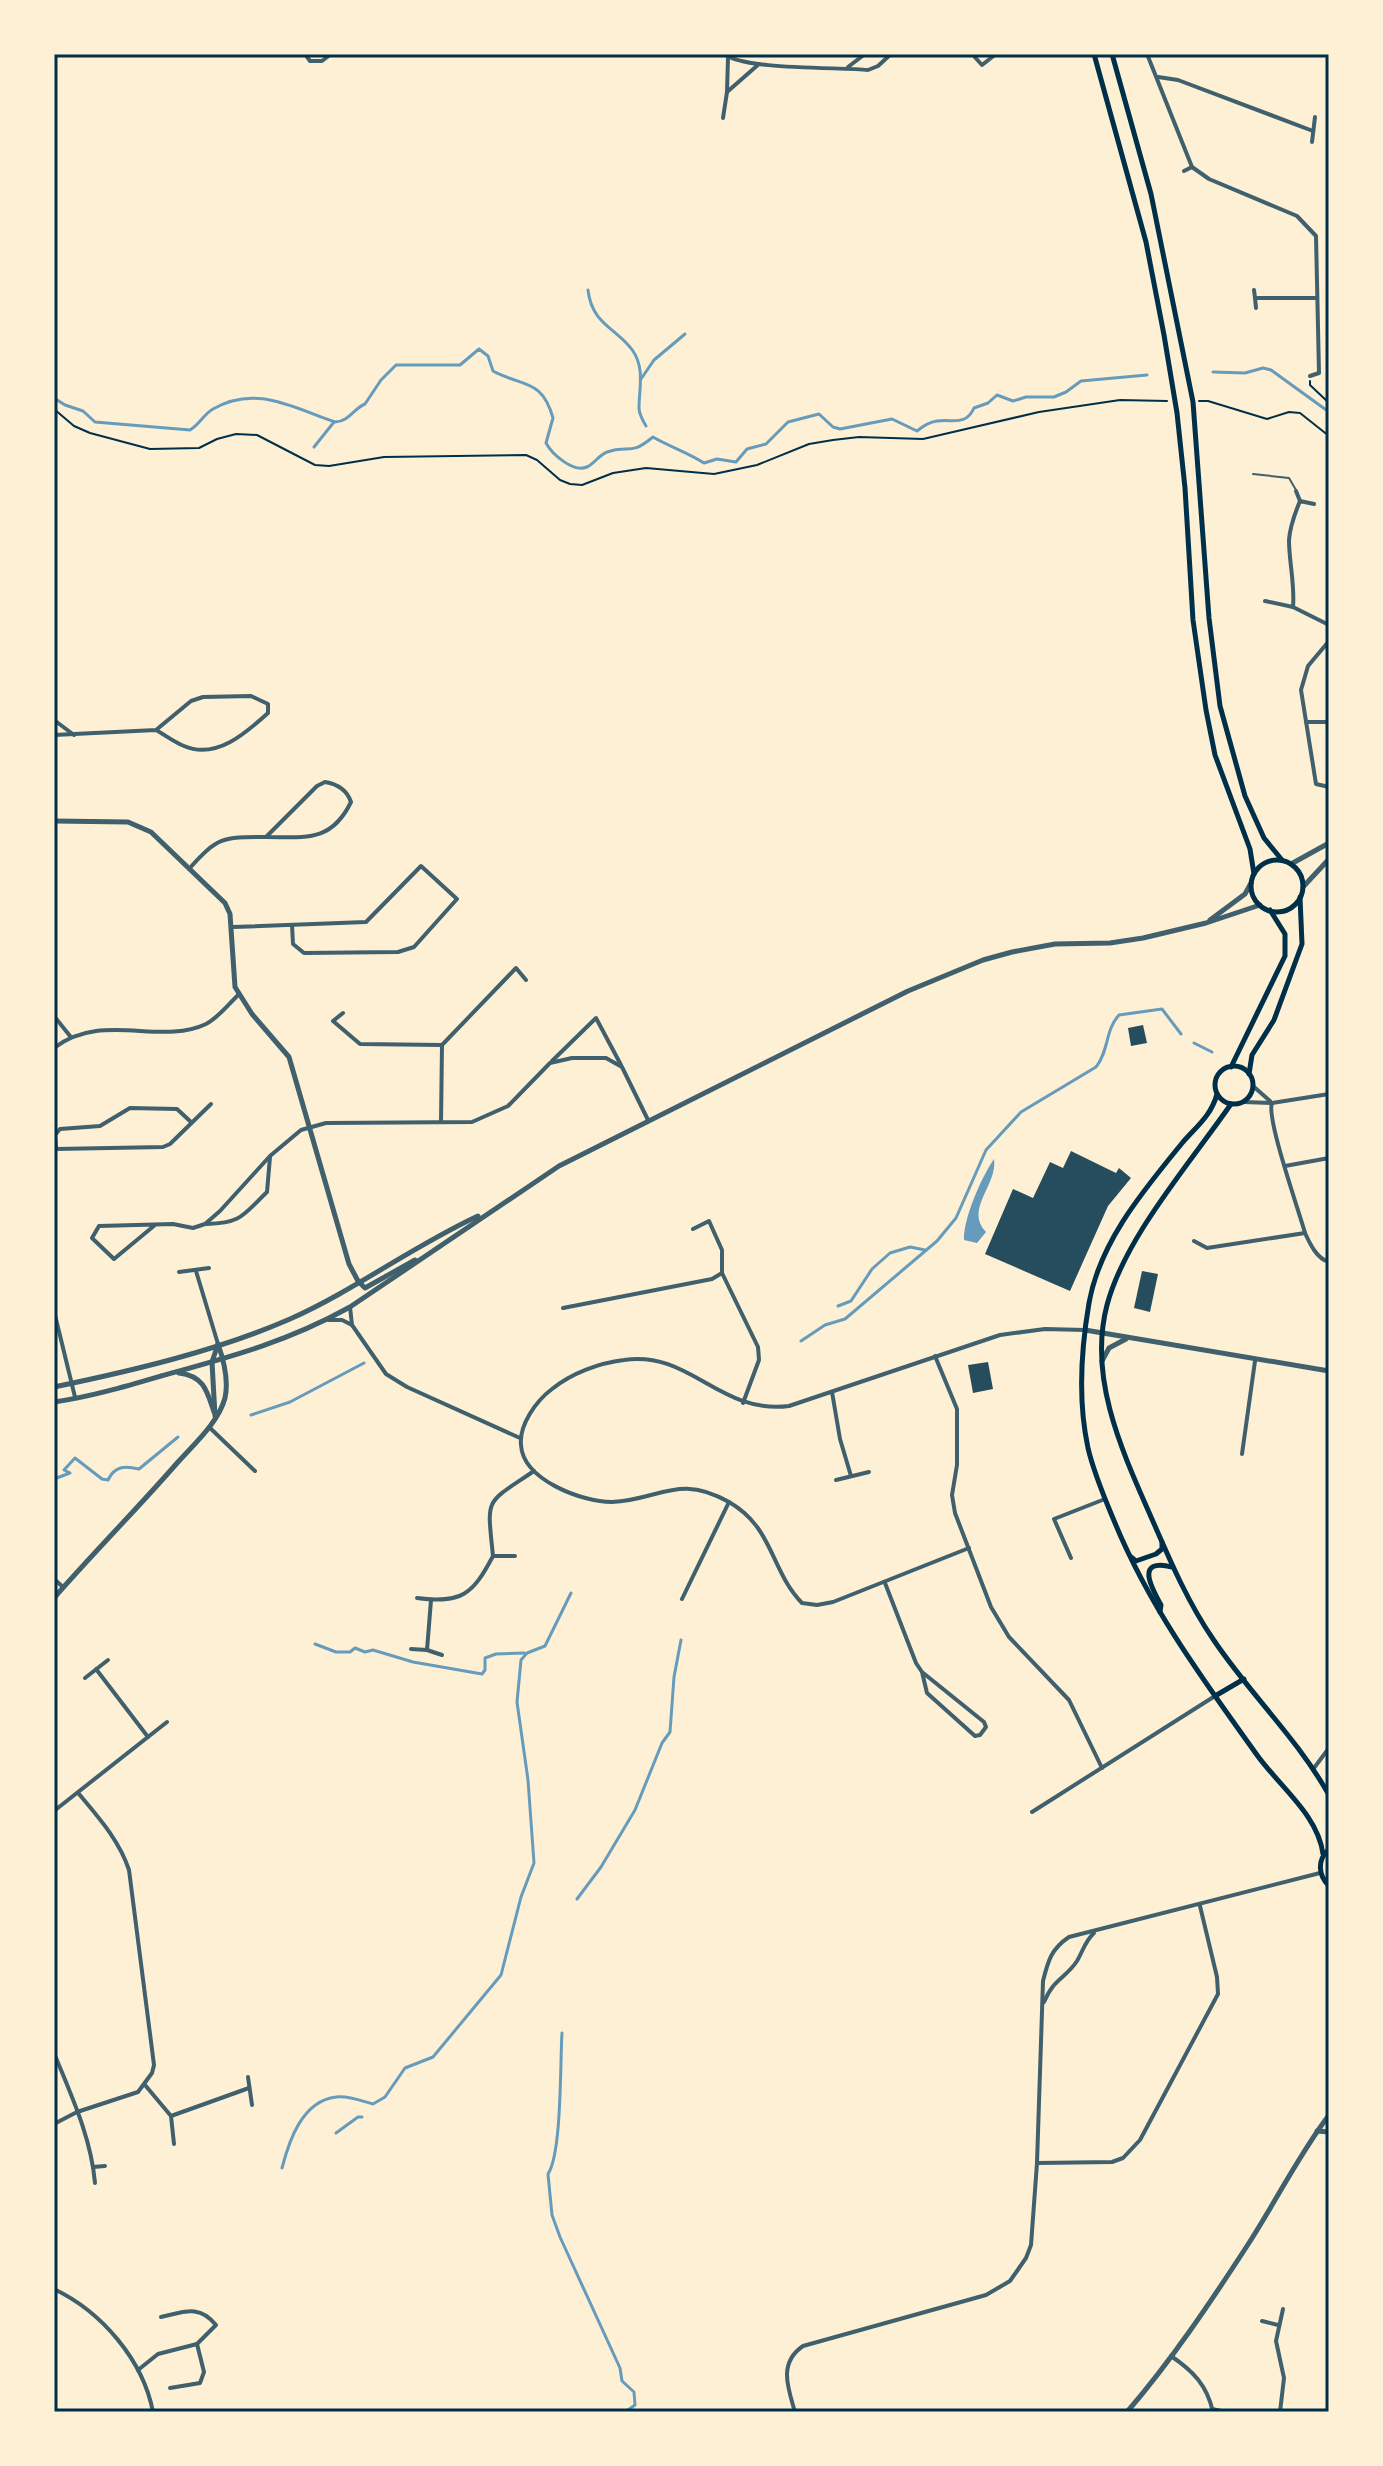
<svg xmlns="http://www.w3.org/2000/svg" width="1383" height="2466" font-family="'Roboto Condensed',sans-serif">
  <rect width="100%" height="100%" fill="#fdf0d5"/>
  <path fill="#669bbc" d="M994 1159C998 1185 964 1209 986 1232L977 1243 964 1240C963 1219 982 1176 994 1159Z"/>
  <g fill="none" stroke-linecap="round" stroke-linejoin="round">
    <g stroke="#669bbc" stroke-width="3">
      <path d="M588 290C592 325 617 328 633 351 645 369 639 389 639 408 639 414 643 421 646 426"/>
      <polyline points="1213,372 1245,373 1263,368 1271,370 1329,412"/>
      <polyline points="641,379 654,360 685,334"/>
      <path d="M54 398 65 405 83 411 95 422 190 430C200 424 204 414 213 409 256 384 293 408 335 422 350 421 353 409 365 404L381 380 396 365H460L479 349 488 356 493 371C522 387 542 378 553 418L546 443C552 454 573 473 587 467 594 464 599 455 607 452 629 444 629 457 653 437 670 447 687 452 704 463L717 459 736 462 747 449 766 444 788 422 819 414 833 427 840 429 892 419 917 431C923 426 930 422 937 421 953 419 966 426 974 408L988 403 997 395 1013 401 1026 397H1054L1066 392 1081 381 1147 375"/>
      <polyline points="314,447 334,422"/>
      <polyline points="1194,1043 1212,1052"/>
      <polyline points="838,1306 851,1301 872,1269 890,1253 910,1247 925,1250"/>
      <path d="M801 1341 825 1325 845 1319 937 1241 956 1218 986 1150 1021 1112 1096 1067C1109 1051 1105 1030 1119 1015L1162 1009 1181 1034"/>
      <polyline points="251,1415 290,1402 364,1363"/>
      <path d="M54 1479 70 1473 64 1470 75 1458 102 1479 108 1480C115 1465 126 1466 139 1469L178 1437"/>
      <polyline points="315,1644 336,1652 350,1652 355,1648 365,1652 373,1650 413,1662 482,1674 485,1670 485,1658 496,1654 524,1653"/>
      <polyline points="577,1899 601,1867 635,1810 662,1743 670,1732 674,1677 681,1640"/>
      <path d="M562 2033C560 2063 562 2153 548 2174L552 2215 560 2237 620 2368 622 2381 634 2392 635 2405 625 2412"/>
      <polyline points="336,2133 358,2117 362,2117"/>
      <path d="M282 2168C289 2141 302 2101 336 2097 347 2095 362 2101 373 2104L385 2097 405 2068 433 2057 501 1975 521 1897 534 1863 528 1780 517 1702 521 1660 527 1653 545 1646 571 1593"/>
    </g>
  </g>
  <g fill="#264d5e">
    <polygon points="1143,1025 1147,1043 1131,1046 1128,1028"/>
    <polygon points="1071,1151 1116,1173 1119,1168 1131,1178 1108,1206 1070,1291 985,1254 1013,1189 1033,1198 1050,1162 1063,1168"/>
    <polygon points="1142,1271 1158,1274 1150,1312 1134,1308"/>
    <polygon points="988,1362 993,1389 973,1393 968,1365"/>
  </g>
  <g fill="none" stroke-linecap="round" stroke-linejoin="round">
    <g stroke="#003049" stroke-width="2">
      <polyline points="1310,381 1310,385 1329,403"/>
      <polyline points="1199,401 1208,401 1267,419 1289,412 1300,413 1329,436"/>
      <polyline points="54,409 74,426 90,433 150,449 199,448 217,439 236,434 257,435 315,465 329,466 384,457 526,455 537,460 560,480 570,484 582,485 613,473 646,468 714,474 757,465 809,444 833,440 859,437 923,439 1039,412 1120,400 1167,401"/>
    </g>
    <polyline stroke="#3f606c" stroke-width="2" points="1253,474 1289,478 1296,490"/>
    <g stroke="#3f606c" stroke-width="4">
      <polyline points="305,54 310,61 322,61 331,54"/>
      <path d="M725 54C742 70 840 67 868 70L878 66 891 54"/>
      <polyline points="972,54 982,65 996,54"/>
      <polyline points="1147,54 1192,167 1209,179 1297,216 1316,236 1319,373 1310,376"/>
      <polyline points="728,58 727,92 759,64"/>
      <polyline points="848,67 865,54"/>
      <polyline points="1158,77 1178,80 1313,131"/>
      <polyline points="723,118 727,92"/>
      <polyline points="1312,142 1315,117"/>
      <polyline points="1184,171 1192,167"/>
      <polyline points="1254,290 1255,298 1317,298"/>
      <polyline points="1255,298 1256,308"/>
      <polyline points="1296,491 1300,501"/>
      <polyline points="1265,601 1293,607 1329,625"/>
      <path d="M1293 607C1295 584 1289 562 1289 540 1290 526 1295 513 1300 501L1314 504"/>
      <polyline points="1329,641 1308,666 1301,690 1316,784 1329,787"/>
      <polyline points="54,720 74,735"/>
      <polyline points="1306,722 1329,722"/>
      <path d="M54 735 156 730 191 701 203 697 251 696 268 704V713C246 733 216 760 184 746 174 742 165 735 156 730"/>
      <path d="M189 869C218 836 224 837 266 837L317 786 325 782C337 784 347 790 351 802 331 843 305 837 266 837"/>
      <polyline points="233,927 366,922 421,866 457,899 414,947 398,952 304,953 293,944 292,925"/>
      <polyline points="343,1013 333,1021 360,1044 442,1045"/>
      <polyline points="54,1016 70,1036"/>
      <path d="M54 1048C102 1011 160 1046 206 1024 219 1017 228 1005 238 995"/>
      <polyline points="552,1061 596,1018 621,1065"/>
      <polyline points="1253,1086 1270,1101"/>
      <polyline points="1243,1102 1272,1103 1329,1094"/>
      <path d="M1272 1103C1266 1118 1299 1211 1305 1233 1310 1244 1317 1259 1329 1262"/>
      <polyline points="441,1122 442,1045 516,968 526,980"/>
      <polyline points="56,1148 55,1135 60,1129 100,1126 130,1108 177,1109 191,1122"/>
      <polyline points="54,1151 56,1149 163,1147 170,1144 211,1104"/>
      <polyline points="1285,1166 1329,1158"/>
      <path d="M207 1224C242 1223 243 1215 267 1192L270 1157"/>
      <polyline points="155,1225 114,1259 92,1238 99,1226 173,1224 193,1228 205,1224 220,1211 270,1156 301,1130 326,1123 472,1122 508,1106 550,1063 572,1058 606,1058 622,1067 648,1120"/>
      <polyline points="693,1229 709,1221 722,1250 722,1273 758,1347 759,1360 743,1403"/>
      <polyline points="1194,1241 1207,1248 1305,1233"/>
      <polyline points="196,1271 218,1344"/>
      <polyline points="179,1272 209,1268"/>
      <polyline points="350,1307 352,1325 386,1374 407,1387 520,1438"/>
      <polyline points="563,1308 712,1279 722,1273"/>
      <polyline points="54,1311 75,1397"/>
      <polyline points="328,1320 342,1320 352,1325"/>
      <polyline points="935,1356 957,1409 957,1465 952,1495 955,1513 991,1607 1009,1637 1069,1700 1102,1768"/>
      <polyline points="832,1392 840,1439 851,1476"/>
      <polyline points="209,1427 255,1471"/>
      <polyline points="1242,1454 1255,1361"/>
      <polyline points="836,1480 869,1472"/>
      <path d="M969 1548 833 1602 817 1605 802 1603C770 1570 774 1528 729 1502 678 1473 660 1500 612 1502 582 1502 523 1480 521 1445 519 1425 536 1401 552 1389 572 1373 599 1363 624 1360 690 1350 720 1415 789 1406L1000 1335 1045 1329 1085 1330"/>
      <path d="M515 1556H493C487 1496 484 1505 534 1471"/>
      <polyline points="1071,1558 1054,1519 1105,1499"/>
      <polyline points="54,1579 63,1587"/>
      <polyline points="885,1583 916,1663 922,1672 984,1722 986,1727 980,1735 975,1736 927,1693 922,1672"/>
      <path d="M417 1598C462 1604 473 1594 493 1556"/>
      <polyline points="682,1599 729,1502"/>
      <polyline points="411,1649 427,1650 431,1600"/>
      <polyline points="427,1650 442,1655"/>
      <polyline points="96,1669 148,1737"/>
      <polyline points="85,1678 108,1660"/>
      <polyline points="1314,1768 1329,1748"/>
      <polyline points="54,1811 167,1722"/>
      <polyline points="1032,1812 1215,1696"/>
      <path d="M1044 2002C1054 1978 1065 1979 1077 1961 1083 1951 1085 1941 1094 1933"/>
      <path d="M54 2053C71 2095 91 2137 95 2183"/>
      <polyline points="248,2077 252,2105"/>
      <polyline points="145,2085 171,2116 174,2144"/>
      <polyline points="171,2116 249,2088"/>
      <path d="M54 2124 77 2112 138 2092 152 2073 154 2065 129 1870C119 1840 99 1818 79 1794"/>
      <polyline points="1037,2163 1112,2162 1123,2158 1140,2140 1218,1994 1217,1977 1200,1906"/>
      <polyline points="93,2167 105,2166"/>
      <path d="M54 2289C102 2312 143 2360 153 2412"/>
      <path d="M161 2317C184 2312 199 2304 216 2325L197 2344 204 2372 200 2383 170 2388"/>
      <polyline points="1262,2321 1278,2325"/>
      <path d="M1171 2356C1193 2371 1207 2385 1213 2412"/>
      <polyline points="138,2370 158,2354 197,2344"/>
      <polyline points="1212,2409 1226,2412"/>
      <path d="M795 2412C788 2388 778 2363 803 2346L986 2295 1010 2281 1026 2258 1031 2245 1037 2163 1043 1981C1048 1961 1051 1949 1069 1937L1320 1873"/>
      <polyline points="1280,2412 1284,2378 1276,2341 1283,2309"/>
    </g>
    <g stroke="#3f606c" stroke-width="5">
      <polyline points="54,821 128,822 151,832 225,903 230,914 235,987 252,1014 289,1057 349,1264 358,1281 365,1288 415,1260"/>
      <polyline points="1291,864 1329,843"/>
      <polyline points="1303,887 1329,859"/>
      <polyline points="1210,920 1245,894 1251,883"/>
      <polyline points="1085,1330 1329,1371"/>
      <polyline points="1102,1361 1109,1348 1126,1339"/>
      <path d="M179 1373C204 1376 207 1391 214 1412"/>
      <path d="M54 1387C131 1371 217 1351 290 1319 355 1290 413 1246 478 1216"/>
      <path d="M54 1402C90 1397 127 1386 161 1376 230 1357 287 1342 350 1307L559 1166 908 991 983 960 1012 952 1055 944 1110 943 1143 938 1206 923 1260 905"/>
      <polyline points="215,1416 212,1362 218,1344"/>
      <path d="M54 1598C94 1552 138 1508 178 1462 195 1443 218 1423 225 1398 229 1380 224 1361 218 1344"/>
      <polyline points="1317,2131 1329,2132"/>
      <path d="M1127 2412C1171 2361 1210 2303 1247 2246 1275 2203 1298 2156 1329 2115"/>
    </g>
    <g stroke="#003049" stroke-width="5">
      <polyline points="1094,54 1146,242 1164,335 1177,413 1185,488 1193,620 1206,710 1215,755 1250,849 1254,874"/>
      <polyline points="1112,54 1151,194 1193,402 1209,618 1220,706 1245,796 1264,838 1282,860"/>
      <circle cx="1277" cy="886" r="26"/>
      <circle cx="1234" cy="1085" r="19"/>
      <polyline points="1231,1067 1285,956 1285,934 1270,910"/>
      <polyline points="1249,1074 1252,1055 1274,1020 1302,944 1300,897"/>
      <path d="M1217 1094C1211 1116 1197 1126 1183 1142 1144 1190 1100 1241 1089 1303 1081 1350 1078 1402 1088 1448 1094 1474 1105 1499 1115 1523 1150 1608 1204 1681 1257 1755 1280 1787 1318 1815 1323 1854"/>
      <path d="M1231 1104C1191 1162 1125 1237 1107 1305 1087 1381 1125 1457 1155 1526 1172 1565 1189 1604 1213 1639 1249 1693 1297 1738 1329 1795"/>
      <polyline points="1131,1557 1136,1561 1156,1554 1162,1549 1162,1542"/>
      <path d="M1160 1612 1161 1605C1151 1587 1135 1558 1172 1567"/>
      <polyline points="1215,1696 1244,1679"/>
      <path d="M1329 1849C1317 1860 1318 1875 1329 1886"/>
      <polyline points="1329,2324 1329,2349"/>
    </g>
  </g>
  <rect width="1383" height="2466" fill="none" stroke="#fdf0d5" stroke-width="112"/>
  <rect x="56" y="56" width="1271" height="2354" fill="none" stroke="#003049" stroke-width="3"/>
</svg>
